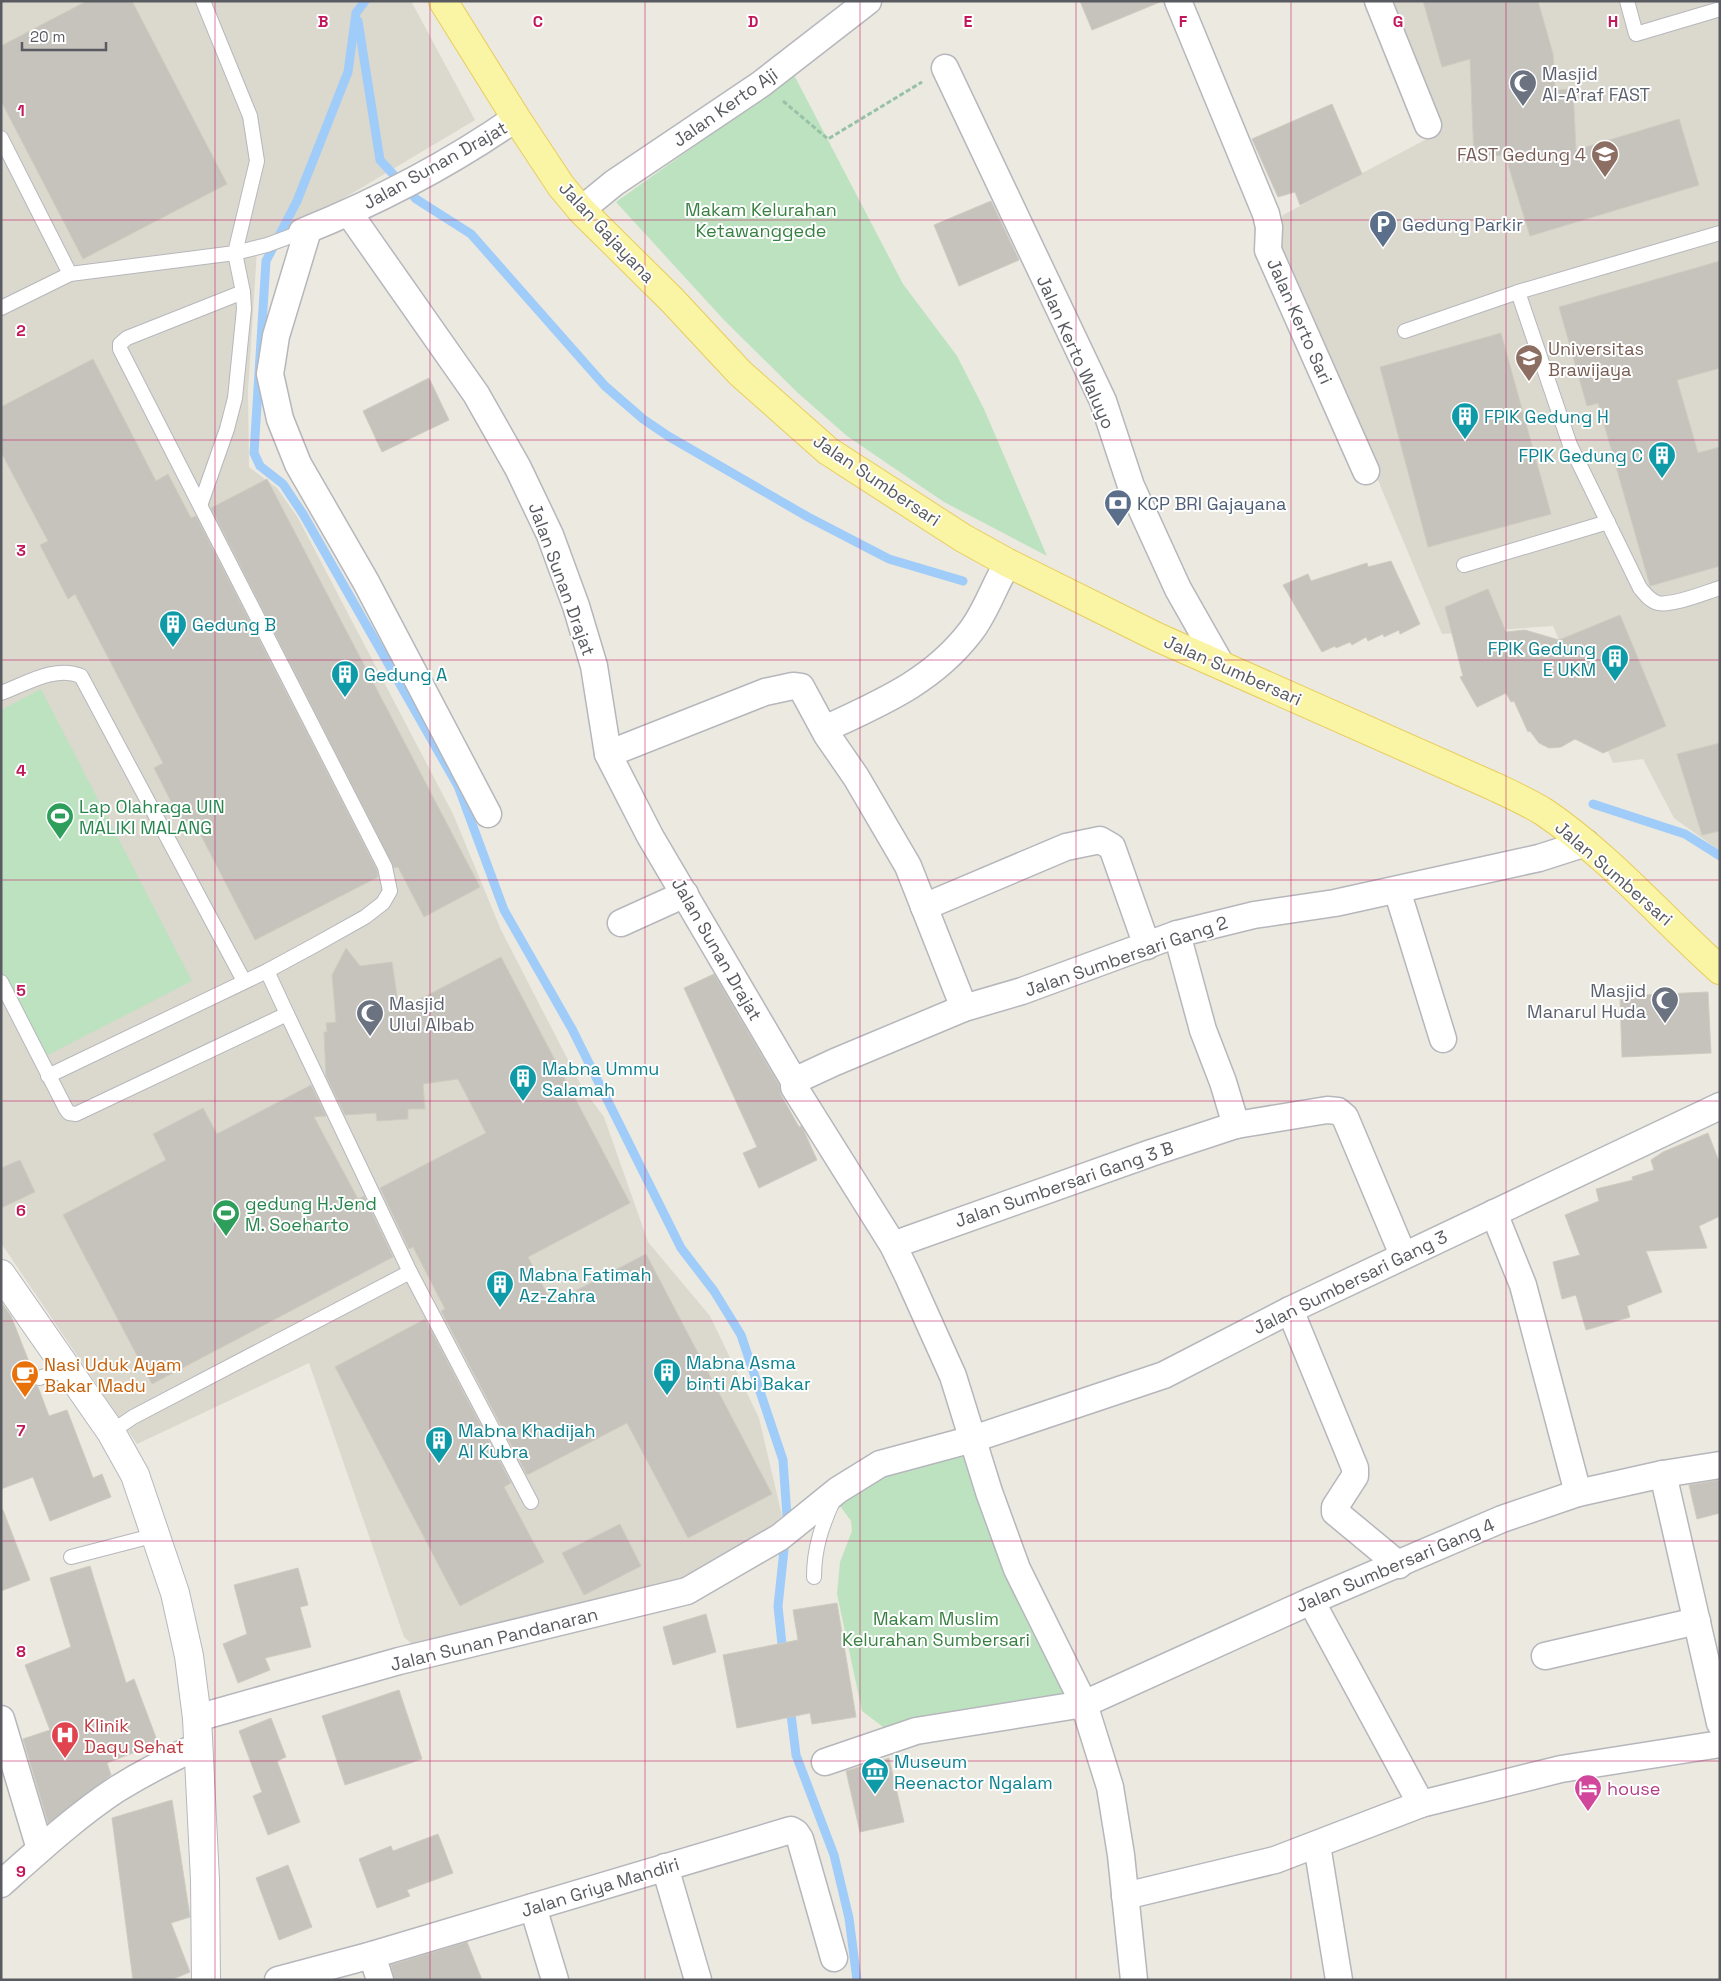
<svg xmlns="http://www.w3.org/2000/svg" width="1721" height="1981" font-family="'Space Grotesk',sans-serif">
  <rect width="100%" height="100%" fill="#ebe9e0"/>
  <g fill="#dbd8ce">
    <polygon points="1,1 411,1 475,120 257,250 248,391 249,467 277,488 298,518 453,814 501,930 583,1089 604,1117 648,1242 710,1316 759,1418 782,1516 753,1543 686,1580 413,1645 404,1637 309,1363 137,1444 1,1243"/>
    <polygon points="1388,1 1720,1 1720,851 1674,818 1643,759 1613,763 1553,626 1442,634 1276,235 1283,215 1440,132"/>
  </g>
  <g fill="#bde2c0">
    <polygon points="794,75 903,284 957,356 984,409 1047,556 944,502 847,436 798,393 724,320 616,202"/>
    <polygon points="41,689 192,981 46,1056 1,969 1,710"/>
    <polygon points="964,1447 1068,1688 1064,1698 887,1730 862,1711 837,1594 840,1562 852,1531 851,1521 840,1506 875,1473"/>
  </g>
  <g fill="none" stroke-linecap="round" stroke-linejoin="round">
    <g stroke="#a0ccfa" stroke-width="9">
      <polyline points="365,1 356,13 348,72 297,201 266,261 254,453 260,466 283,484 303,514 458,786 504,910 572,1029 681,1248 714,1291 741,1335 783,1460 787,1516"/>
      <polyline points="358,21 380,160 416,199 471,234 605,386 643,419 668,436 808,517 889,559 963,581"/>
      <polyline points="1593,804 1685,834 1720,856"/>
      <polyline points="783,1654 778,1606 784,1550"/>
      <polyline points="790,1706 796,1755 834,1855 849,1918 857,1980"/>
    </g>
  </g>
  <g fill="#c6c3bd" stroke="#cfcbbf">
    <polygon points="87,1 132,1 227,184 83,259 1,101 1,46"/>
    <polygon points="1080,1 1160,1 1160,2 1092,30"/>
    <polygon points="1423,1 1538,1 1553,54 1555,90 1573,89 1576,150 1679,119 1699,185 1530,236 1505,155 1474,157 1470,59 1442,67"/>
    <polygon points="1332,104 1362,174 1300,205 1295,192 1278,197 1252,139"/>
    <polygon points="991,201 1019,260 959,286 934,225"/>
    <polygon points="1720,261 1720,368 1677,380 1698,453 1720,447 1720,566 1650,586 1598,403 1587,406 1559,307"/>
    <polygon points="1501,333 1551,514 1428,547 1380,367"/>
    <polygon points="93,359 156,481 168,474 191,518 196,516 377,870 378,877 255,940 192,818 182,823 154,768 163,763 75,594 68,599 40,545 48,541 1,452 1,407"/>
    <polygon points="429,378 449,420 382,452 363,411"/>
    <polygon points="267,479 480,887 424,917 398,867 394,868 211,508"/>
    <polygon points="1391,561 1420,624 1400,634 1399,630 1384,637 1383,634 1368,641 1366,637 1352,645 1350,642 1336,648 1335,646 1322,652 1283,585 1308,574 1311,581 1367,563 1368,567"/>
    <polygon points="1488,589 1506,632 1525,630 1559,640 1620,615 1666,726 1603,753 1575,739 1561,747 1549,748 1539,743 1530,731 1528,732 1514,701 1511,702 1506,693 1477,707 1460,677 1463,676 1445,607"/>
    <polygon points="1720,743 1720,831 1702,835 1677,754"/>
    <polygon points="346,948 360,966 392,962 399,1010 501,957 630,1203 528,1257 552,1303 646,1254 772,1494 688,1538 627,1423 527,1475 441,1311 445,1309 413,1247 409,1249 380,1188 486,1133 458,1079 423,1084 425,1109 408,1109 408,1119 377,1121 376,1113 345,1115 326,1076 324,1032 327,1032 326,1023 336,1022 332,975"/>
    <polygon points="714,974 779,1085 781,1095 799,1127 801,1126 803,1129 817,1160 759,1188 743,1153 757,1147 684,988"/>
    <polygon points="1708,992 1711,1053 1622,1057 1620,996"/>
    <polygon points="311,1085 326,1116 314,1117 358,1199 364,1196 393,1257 152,1384 63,1215 166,1160 153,1134 203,1108 217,1134"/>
    <polygon points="1708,1133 1720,1164 1720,1216 1699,1226 1707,1248 1646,1251 1662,1292 1627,1306 1630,1317 1586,1330 1576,1295 1562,1299 1553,1262 1580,1255 1565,1215 1599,1201 1596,1189 1633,1180 1632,1177 1654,1170 1651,1160 1663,1152"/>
    <polygon points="20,1160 35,1192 1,1208 1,1168"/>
    <polygon points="1,1302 11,1316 33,1372 31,1381 38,1387 49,1416 67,1410 93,1478 102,1474 111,1497 50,1521 33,1477 1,1489"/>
    <polygon points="425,1319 511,1483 504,1487 544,1562 460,1606 335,1367"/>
    <polygon points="1720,1480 1720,1513 1697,1519 1689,1485"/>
    <polygon points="1,1510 3,1510 30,1580 1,1591"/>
    <polygon points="620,1524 641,1566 584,1595 562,1553"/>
    <polygon points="90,1566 126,1683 134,1679 158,1743 107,1763 111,1775 48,1823 23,1739 50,1730 25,1665 71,1647 50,1578"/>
    <polygon points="298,1568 308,1605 300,1607 311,1647 265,1658 270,1670 238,1683 223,1644 247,1634 234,1585"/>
    <polygon points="837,1603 856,1717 812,1724 810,1713 737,1728 723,1655 798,1640 793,1610"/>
    <polygon points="706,1614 716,1652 673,1665 663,1627"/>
    <polygon points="399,1690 422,1759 345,1785 322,1716"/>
    <polygon points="271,1718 286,1757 277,1761 300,1822 268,1835 253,1796 262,1792 239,1731"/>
    <polygon points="889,1758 904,1822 860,1832 846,1771"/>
    <polygon points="172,1800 190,1917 171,1923 190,1972 171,1980 133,1980 112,1818"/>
    <polygon points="438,1834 453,1873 407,1890 410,1896 377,1908 359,1859 391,1846 393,1851"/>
    <polygon points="288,1865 312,1927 279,1940 256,1878"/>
    <polygon points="467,1942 482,1980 395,1980 391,1965"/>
  </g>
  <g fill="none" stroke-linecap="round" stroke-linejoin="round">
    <g stroke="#b6b7bc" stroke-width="16">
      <g id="lane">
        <polyline points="1627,1 1636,34 1717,10"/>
        <polyline points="1,138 70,274"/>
        <path d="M1518 292 1570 445 1640 588C1645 594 1650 601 1658 603 1673 606 1704 593 1720 588"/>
        <polyline points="1,308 70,274 235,253 267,245 302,232"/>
        <polyline points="1405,331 1518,292 1720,233"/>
        <polyline points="201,503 227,429 235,398 244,309 243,292 235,253 257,161 250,116 203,1"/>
        <polyline points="1464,565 1608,522"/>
        <path d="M1 693C26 684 55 665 81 676L244 981"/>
        <polyline points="267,971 287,1014"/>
        <polyline points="1,982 66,1109 69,1113 76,1114 287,1014 410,1272 531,1502"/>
        <polyline points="48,1076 267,971 315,945 365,917 383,903 390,891 385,867 120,349 120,344 127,338 243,292"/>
        <polyline points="39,1378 68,1369"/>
        <polyline points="111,1432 133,1417 410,1272"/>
        <polyline points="71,1557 156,1535"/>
        <path d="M814 1577C814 1548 822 1525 834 1499"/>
      </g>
    </g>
    <g stroke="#b6b7bc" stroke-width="29">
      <g id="street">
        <polyline points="1178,1 1266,214 1269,227 1268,250 1366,471"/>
        <polyline points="1378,1 1428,125"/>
        <polyline points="945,68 1103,401 1131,486 1178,589 1220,663"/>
        <polyline points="581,210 614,183 761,84 868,1"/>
        <polyline points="349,213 476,394 518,468 550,535 576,606 594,666 608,754 650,836 794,1081 794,1087 893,1245 908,1276 953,1376 989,1492 1017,1569 1084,1704 1110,1787 1121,1855 1134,1980"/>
        <polyline points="308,230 276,336 272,362 270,374 280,419 298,464 366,582 488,814"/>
        <path d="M302 232C377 202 450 164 516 118"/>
        <path d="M826 731 829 727C883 702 934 680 971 631 987 610 994 585 1008 563"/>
        <polyline points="608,754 765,692 793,686 801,687 827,735 856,777 908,866 964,1008"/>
        <polyline points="1397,890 1443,1039"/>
        <polyline points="924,907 1066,847 1100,840 1112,847 1147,946"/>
        <polyline points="621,923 685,894"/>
        <polyline points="1177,934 1203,1030 1223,1082 1236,1125"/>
        <polyline points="794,1081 835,1062 964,1008 1022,991 1177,934 1254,915 1335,903 1539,858 1586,843"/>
        <polyline points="1494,1213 1523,1285 1578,1493"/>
        <polyline points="893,1245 1151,1153 1236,1125 1327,1110 1338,1111 1345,1117 1403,1255"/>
        <polyline points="1290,1310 1355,1468 1355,1476 1335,1507 1335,1512 1399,1565"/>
        <polyline points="1663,1474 1720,1723"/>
        <polyline points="1311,1601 1421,1804"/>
        <polyline points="1545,1656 1697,1621"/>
        <polyline points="197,1718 399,1661 687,1591 780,1537 838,1490 880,1464 973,1439 1164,1375 1290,1310 1720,1106"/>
        <polyline points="1,1719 40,1849"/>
        <polyline points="825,1762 916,1731 1084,1704 1311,1601 1502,1519 1578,1493 1663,1474 1720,1465"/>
        <polyline points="1317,1845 1339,1980"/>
        <polyline points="665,1867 698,1980"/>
        <path d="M1 1884C38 1851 76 1816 117 1789 143 1773 170 1759 198 1746"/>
        <polyline points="1125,1896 1275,1860 1421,1804 1561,1769 1720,1744"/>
        <polyline points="533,1907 555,1980"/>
        <polyline points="372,1955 380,1980"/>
        <polyline points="278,1980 372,1955 791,1830 796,1833 800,1839 834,1958"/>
      </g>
    </g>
    <g stroke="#b6b8be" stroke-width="30">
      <polyline id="secondary" points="1,1274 111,1432 135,1475 175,1593 189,1656 197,1718 205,1880 206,1980"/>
    </g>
    <g stroke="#e9cd5a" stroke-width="30">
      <path id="primary" d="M443 1 516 118 561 186 581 210 672 300 740 373 828 451 963 538 1008 563 1157 637 1493 786C1510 794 1528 802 1544 812 1610 857 1661 917 1720 970"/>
    </g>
    <polyline stroke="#97c2a7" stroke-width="3" stroke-dasharray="5 2.5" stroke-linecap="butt" points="783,101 828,139 922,82"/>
    <use href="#lane" stroke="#fff" stroke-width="14"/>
    <use href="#street" stroke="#fff" stroke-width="26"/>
    <use href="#secondary" stroke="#fff" stroke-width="28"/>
    <use href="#primary" stroke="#faf4a5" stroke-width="28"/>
  </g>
  <path fill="none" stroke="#c2185b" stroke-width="1" stroke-opacity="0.55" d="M215 1V1980M430 1V1980M645 1V1980M860 1V1980M1076 1V1980M1291 1V1980M1506 1V1980M1 220H1720M1 440H1720M1 660H1720M1 880H1720M1 1101H1720M1 1321H1720M1 1541H1720M1 1761H1720"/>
  <defs>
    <g id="mosque-pin" transform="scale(1.4375)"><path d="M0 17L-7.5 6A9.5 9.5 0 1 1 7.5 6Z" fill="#6b7280" stroke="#fff"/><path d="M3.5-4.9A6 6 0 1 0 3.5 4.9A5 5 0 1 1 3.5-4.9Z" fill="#fff"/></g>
    <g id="university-pin" transform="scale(1.4375)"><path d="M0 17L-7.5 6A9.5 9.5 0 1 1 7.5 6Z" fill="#8d6e63" stroke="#fff"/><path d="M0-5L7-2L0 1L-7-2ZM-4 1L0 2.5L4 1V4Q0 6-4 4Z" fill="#fff"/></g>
    <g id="parking-pin" transform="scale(1.4375)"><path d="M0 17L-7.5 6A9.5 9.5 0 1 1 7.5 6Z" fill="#5c6f8a" stroke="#fff"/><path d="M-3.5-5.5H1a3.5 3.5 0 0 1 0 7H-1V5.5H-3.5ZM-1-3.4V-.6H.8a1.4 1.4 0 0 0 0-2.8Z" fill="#fff"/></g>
    <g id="building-pin" transform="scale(1.4375)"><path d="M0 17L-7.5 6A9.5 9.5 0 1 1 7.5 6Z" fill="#0f9aa8" stroke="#fff"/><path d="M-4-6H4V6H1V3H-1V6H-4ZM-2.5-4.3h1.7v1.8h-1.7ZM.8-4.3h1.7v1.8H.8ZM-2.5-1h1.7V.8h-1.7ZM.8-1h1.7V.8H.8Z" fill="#fff"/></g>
    <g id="bank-pin" transform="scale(1.4375)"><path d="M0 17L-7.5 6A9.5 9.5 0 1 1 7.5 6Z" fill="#5c6f8a" stroke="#fff"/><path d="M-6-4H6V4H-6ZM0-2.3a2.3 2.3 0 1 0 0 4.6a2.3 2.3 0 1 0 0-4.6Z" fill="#fff"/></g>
    <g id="stadium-pin" transform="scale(1.4375)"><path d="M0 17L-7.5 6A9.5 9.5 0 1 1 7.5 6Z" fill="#2e9e5b" stroke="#fff"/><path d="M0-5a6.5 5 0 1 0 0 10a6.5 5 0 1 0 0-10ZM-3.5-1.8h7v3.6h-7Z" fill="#fff"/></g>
    <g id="cafe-pin" transform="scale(1.4375)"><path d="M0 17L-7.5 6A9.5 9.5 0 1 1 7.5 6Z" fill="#e8710a" stroke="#fff"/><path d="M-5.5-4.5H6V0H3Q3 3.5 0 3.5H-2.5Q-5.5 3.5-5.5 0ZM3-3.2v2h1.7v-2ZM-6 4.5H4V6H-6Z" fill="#fff"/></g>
    <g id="hospital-pin" transform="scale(1.4375)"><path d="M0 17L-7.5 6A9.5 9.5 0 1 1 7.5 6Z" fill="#e0444e" stroke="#fff"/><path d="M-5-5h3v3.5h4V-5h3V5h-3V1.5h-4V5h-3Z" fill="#fff"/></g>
    <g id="museum-pin" transform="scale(1.4375)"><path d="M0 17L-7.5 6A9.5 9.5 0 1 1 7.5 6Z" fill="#0f9aa8" stroke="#fff"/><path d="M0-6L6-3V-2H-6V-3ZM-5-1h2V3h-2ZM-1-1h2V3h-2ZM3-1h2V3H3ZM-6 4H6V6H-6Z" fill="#fff"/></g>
    <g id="hotel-pin" transform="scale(1.4375)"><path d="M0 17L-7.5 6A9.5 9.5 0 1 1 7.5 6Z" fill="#d1479c" stroke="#fff"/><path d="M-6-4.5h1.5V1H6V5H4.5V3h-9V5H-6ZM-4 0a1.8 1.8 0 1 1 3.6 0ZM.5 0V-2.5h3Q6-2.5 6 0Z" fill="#fff"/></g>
  </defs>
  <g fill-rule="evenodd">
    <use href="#mosque-pin" x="1523" y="83"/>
    <use href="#university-pin" x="1605" y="154"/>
    <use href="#parking-pin" x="1383" y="224"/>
    <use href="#university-pin" x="1529" y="358"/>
    <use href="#building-pin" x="1465" y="416"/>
    <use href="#building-pin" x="1662" y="455"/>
    <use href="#bank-pin" x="1118" y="503"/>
    <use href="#building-pin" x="173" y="624"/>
    <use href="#building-pin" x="1615" y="658"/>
    <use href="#building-pin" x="345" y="674"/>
    <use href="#stadium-pin" x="60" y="816"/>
    <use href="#mosque-pin" x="1665" y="1000"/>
    <use href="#mosque-pin" x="370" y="1013"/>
    <use href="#building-pin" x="523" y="1078"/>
    <use href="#stadium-pin" x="226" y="1213"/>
    <use href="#building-pin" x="500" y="1284"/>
    <use href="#building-pin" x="667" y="1372"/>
    <use href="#cafe-pin" x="25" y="1374"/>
    <use href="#building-pin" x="439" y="1440"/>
    <use href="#hospital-pin" x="65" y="1735"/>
    <use href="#museum-pin" x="875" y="1771"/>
    <use href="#hotel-pin" x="1588" y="1788"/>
  </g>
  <g text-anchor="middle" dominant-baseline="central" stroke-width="4" stroke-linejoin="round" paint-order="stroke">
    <g font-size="18" fill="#5b616d" stroke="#fff" text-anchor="start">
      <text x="1542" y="73">Masjid<tspan x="1542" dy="21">Al-A'raf FAST</tspan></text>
      <text x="1646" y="990" text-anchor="end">Masjid<tspan x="1646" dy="21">Manarul Huda</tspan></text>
      <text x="389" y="1003">Masjid<tspan x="389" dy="21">Ulul Albab</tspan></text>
    </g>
    <g font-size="18" fill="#595b60" stroke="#fff">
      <text transform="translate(725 107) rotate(-35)">Jalan Kerto Aji</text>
      <text transform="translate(435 165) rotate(-29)">Jalan Sunan Drajat</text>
      <text transform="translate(607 232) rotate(47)">Jalan Gajayana</text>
      <text transform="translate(1300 321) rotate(66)">Jalan Kerto Sari</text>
      <text transform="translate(1076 352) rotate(66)">Jalan Kerto Waluyo</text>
      <text transform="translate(877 480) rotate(34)">Jalan Sumbersari</text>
      <text transform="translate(562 579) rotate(70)">Jalan Sunan Drajat</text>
      <text transform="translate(1233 670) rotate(24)">Jalan Sumbersari</text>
      <text transform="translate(1614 873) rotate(41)">Jalan Sumbersari</text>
      <text transform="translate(717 949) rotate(60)">Jalan Sunan Drajat</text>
      <text transform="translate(1126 956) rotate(-19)">Jalan Sumbersari Gang 2</text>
      <text transform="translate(1064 1184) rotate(-19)">Jalan Sumbersari Gang 3 B</text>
      <text transform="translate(1350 1282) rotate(-26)">Jalan Sumbersari Gang 3</text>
      <text transform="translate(1395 1565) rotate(-23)">Jalan Sumbersari Gang 4</text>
      <text transform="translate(494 1639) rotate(-14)">Jalan Sunan Pandanaran</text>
      <text transform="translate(600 1887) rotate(-17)">Jalan Griya Mandiri</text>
    </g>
    <g font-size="18" fill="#785e54" stroke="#fff" text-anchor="end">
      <text x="1586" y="154">FAST Gedung 4</text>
      <text x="1548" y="348" text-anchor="start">Universitas<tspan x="1548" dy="21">Brawijaya</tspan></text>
    </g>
    <g font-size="18" fill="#388041" stroke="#fff">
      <text x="761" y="209">Makam Kelurahan<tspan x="761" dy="21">Ketawanggede</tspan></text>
      <text x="936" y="1618">Makam Muslim<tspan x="936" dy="21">Kelurahan Sumbersari</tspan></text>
    </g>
    <g font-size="18" fill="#4e5e75" stroke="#fff" text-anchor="start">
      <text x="1402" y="224">Gedung Parkir</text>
      <text x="1137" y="503">KCP BRI Gajayana</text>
    </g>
    <g font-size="18" fill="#0d838f" stroke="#fff" text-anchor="start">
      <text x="1484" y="416">FPIK Gedung H</text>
      <text x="1643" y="455" text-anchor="end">FPIK Gedung C</text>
      <text x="192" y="624">Gedung B</text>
      <text x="1596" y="648" text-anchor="end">FPIK Gedung<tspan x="1596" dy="21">E UKM</tspan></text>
      <text x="364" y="674">Gedung A</text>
      <text x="542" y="1068">Mabna Ummu<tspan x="542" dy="21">Salamah</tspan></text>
      <text x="519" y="1274">Mabna Fatimah<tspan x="519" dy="21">Az-Zahra</tspan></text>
      <text x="686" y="1362">Mabna Asma<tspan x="686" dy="21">binti Abi Bakar</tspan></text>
      <text x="458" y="1430">Mabna Khadijah<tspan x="458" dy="21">Al Kubra</tspan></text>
      <text x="894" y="1761">Museum<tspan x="894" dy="21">Reenactor Ngalam</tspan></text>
    </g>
    <g font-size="18" fill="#27864d" stroke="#fff" text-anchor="start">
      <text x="79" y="806">Lap Olahraga UIN<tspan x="79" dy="21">MALIKI MALANG</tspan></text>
      <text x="245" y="1203">gedung H.Jend<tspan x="245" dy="21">M. Soeharto</tspan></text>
    </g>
    <g font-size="18" fill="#c56008" stroke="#fff" text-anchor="start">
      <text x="44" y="1364">Nasi Uduk Ayam<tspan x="44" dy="21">Bakar Madu</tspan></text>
    </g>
    <g font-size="18" fill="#be3a42" stroke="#fff" text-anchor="start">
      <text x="84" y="1725">Klinik<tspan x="84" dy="21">Daqu Sehat</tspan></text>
    </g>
    <g font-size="18" fill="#b23c85" stroke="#fff" text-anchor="start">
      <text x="1607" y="1788">house</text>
    </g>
  </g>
  <g font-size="16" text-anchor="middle" font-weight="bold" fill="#c2185b" stroke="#fff" stroke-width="4" stroke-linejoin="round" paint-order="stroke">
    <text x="323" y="27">B</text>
    <text x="538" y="27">C</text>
    <text x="753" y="27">D</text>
    <text x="968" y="27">E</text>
    <text x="1183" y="27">F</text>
    <text x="1398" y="27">G</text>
    <text x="1613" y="27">H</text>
    <text x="21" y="116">1</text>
    <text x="21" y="336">2</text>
    <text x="21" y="556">3</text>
    <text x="21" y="776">4</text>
    <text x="21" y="996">5</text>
    <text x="21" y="1216">6</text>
    <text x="21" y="1436">7</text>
    <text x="21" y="1657">8</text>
    <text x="21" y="1877">9</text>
  </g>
  <rect width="1721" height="1981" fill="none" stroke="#595b60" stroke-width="5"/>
  <path d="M22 42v8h84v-8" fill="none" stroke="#595b60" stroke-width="2.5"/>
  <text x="30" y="42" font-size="15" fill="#595b60" stroke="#ffffff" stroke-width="4" paint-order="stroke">20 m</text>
</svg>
